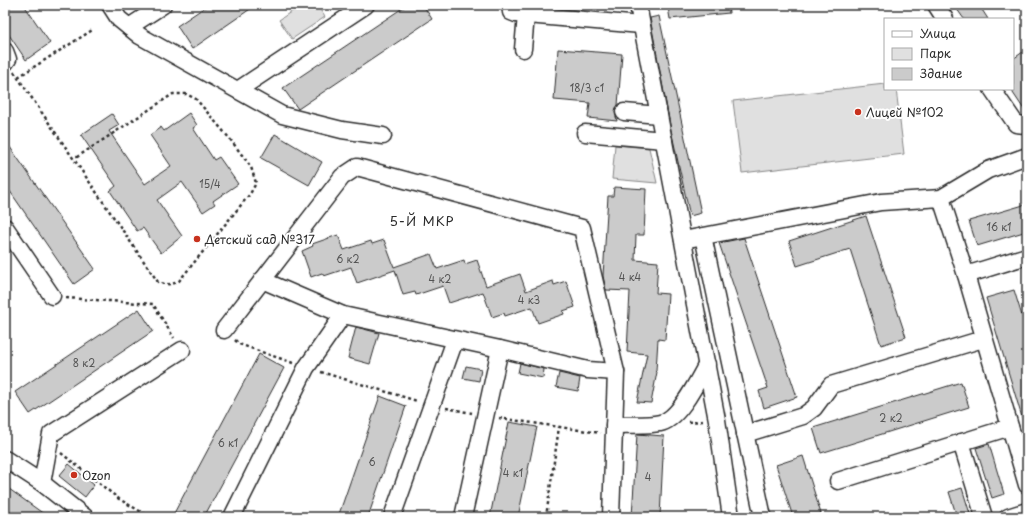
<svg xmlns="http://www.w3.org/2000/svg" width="1032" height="522" font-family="'Playpen Sans',sans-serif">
  <rect width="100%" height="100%" fill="#fff"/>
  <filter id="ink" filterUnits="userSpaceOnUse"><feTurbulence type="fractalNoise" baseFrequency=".025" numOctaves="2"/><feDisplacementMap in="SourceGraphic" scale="8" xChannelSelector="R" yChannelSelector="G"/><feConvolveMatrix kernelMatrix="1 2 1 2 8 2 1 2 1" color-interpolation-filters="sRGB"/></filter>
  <g filter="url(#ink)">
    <g fill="#e0e0e0" stroke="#868686">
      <polygon points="301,5 317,5 325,17 292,39 279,20"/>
      <polygon points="885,84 885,89 896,89 904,154 742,173 733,101"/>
      <polygon points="615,145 649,148 657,183 612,179"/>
    </g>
    <g fill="#cbcbcb" stroke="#2b2b2b">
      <polygon points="5,5 24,5 50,43 26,60 5,29"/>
      <polygon points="208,5 256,5 192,49 177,26"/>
      <polygon points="407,5 423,5 432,19 298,109 283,88"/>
      <polygon points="690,5 728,5 729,13 670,19 668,7"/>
      <polygon points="954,5 979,5 988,19 964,19"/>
      <polygon points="659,16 701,213 690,216 671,130 650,18"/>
      <polygon points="558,49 622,54 618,105 615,112 617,121 588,118 590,103 554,100"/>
      <polygon points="1027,49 1027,114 1013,93 1013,59"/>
      <polygon points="189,113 197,125 193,128 214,160 219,157 238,184 213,201 215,204 203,212 182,182 157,200 182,236 161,253 143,228 137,231 110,191 116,186 81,135 112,114 119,125 109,131 145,184 171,166 150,135 161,127 164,131"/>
      <polygon points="275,134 322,162 309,185 261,158"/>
      <polygon points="5,140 95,269 74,284 5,184"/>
      <polygon points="614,187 646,189 644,235 636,235 635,260 658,262 656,293 668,294 665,340 658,339 656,371 657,372 651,403 637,402 647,354 627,352 630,291 606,290 603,276 608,196 613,196"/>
      <polygon points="1027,204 1027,231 977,246 969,221"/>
      <polygon points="866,216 906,337 881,345 850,249 797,266 789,241"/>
      <polygon points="338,235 344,250 371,241 372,244 384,240 394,267 431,254 437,269 464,260 465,264 477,260 486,286 520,274 526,291 553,281 554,285 566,281 575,307 563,311 564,314 538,323 532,307 505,316 504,313 492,317 483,292 449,303 443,286 416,295 415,292 403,295 395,270 357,283 351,267 324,276 322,273 311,277 302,251 313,246 312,244"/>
      <polygon points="744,238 797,397 764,408 759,391 768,388 719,243"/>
      <polygon points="1014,290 1027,332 1027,424 1024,424 986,298"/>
      <polygon points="139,309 153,331 30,414 15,392"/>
      <polygon points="356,327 379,333 370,364 348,358"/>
      <polygon points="259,354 284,368 204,517 172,517"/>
      <polygon points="520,363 544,369 543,378 518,373"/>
      <polygon points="466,366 481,369 479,381 463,378"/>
      <polygon points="559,373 580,378 578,391 556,387"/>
      <polygon points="961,382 969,407 821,453 813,428"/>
      <polygon points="380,396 406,406 368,517 338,517"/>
      <polygon points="509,422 537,427 518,517 490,517"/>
      <polygon points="637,434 664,436 660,517 632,517"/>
      <polygon points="989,444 1004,494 992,498 976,448"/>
      <polygon points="803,456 822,517 793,517 781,480 776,465"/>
      <polygon points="69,464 94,485 85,497 59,476"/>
      <polygon points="5,486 48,517 5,517"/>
      <polygon points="962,488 971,517 957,517 949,492"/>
    </g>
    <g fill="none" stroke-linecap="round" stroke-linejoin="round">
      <g stroke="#2b2b2b" stroke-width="19">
        <g id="minor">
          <polyline points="110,5 119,19 140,36 282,115 342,130 383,136"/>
          <polyline points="510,5 511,12 516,14 641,25"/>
          <polyline points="638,5 717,420 731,517"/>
          <polyline points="936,5 945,19"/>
          <polyline points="129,27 163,5"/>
          <polyline points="523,49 526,15"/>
          <polyline points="5,51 8,59 5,63"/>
          <polyline points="992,89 1016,124 1025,125 1027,124"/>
          <polyline points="238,90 366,5"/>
          <polyline points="624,112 659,115"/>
          <polyline points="585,133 664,140"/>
          <polyline points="941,198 966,275 1027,485"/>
          <polyline points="5,227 52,296"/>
          <polyline points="703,236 763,517"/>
          <polyline points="683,240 881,202 941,198 988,170 1027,156"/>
          <polyline points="966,275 1027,256"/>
          <polyline points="262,280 343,315 500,349 588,370 616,372"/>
          <polyline points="224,330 342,177 357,167 582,228 616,372 611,517"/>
          <path d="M614 425C629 424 645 426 660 423 679 420 698 380 707 364"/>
          <polyline points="745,434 803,416 814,408 831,385 983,339"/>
          <polyline points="961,442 984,517"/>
          <polyline points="5,459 42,483 85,517"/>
          <polyline points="838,481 1010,427"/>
          <polyline points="42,483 51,434 182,350"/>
          <polyline points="232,517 306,368 343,315"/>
          <polyline points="392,517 455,340"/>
          <polyline points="463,517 500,349"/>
          <polyline points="1008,517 1027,511"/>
        </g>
      </g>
      <g stroke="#2b2b2b" stroke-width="2.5" stroke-dasharray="3 3" stroke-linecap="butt">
        <path d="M14 72 158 282C166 285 172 285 179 281L250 194 256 183 251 167 230 139 196 99 186 94H173L74 159"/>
        <polyline points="18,77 94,29"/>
        <polyline points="66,298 153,304 174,338"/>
        <polyline points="235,340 239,344 293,363"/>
        <polyline points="321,372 417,401"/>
        <polyline points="446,408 472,413"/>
        <polyline points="499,418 600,433"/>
        <polyline points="688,422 703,421"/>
        <polyline points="61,453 119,499 150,517"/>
        <polyline points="546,517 559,427"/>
      </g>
      <use href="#minor" stroke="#fff" stroke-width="16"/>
    </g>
  </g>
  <g fill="#c8321e" stroke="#fff" stroke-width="1.5">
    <circle cx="858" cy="112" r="4"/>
    <circle cx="197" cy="239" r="4"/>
    <circle cx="74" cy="475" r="4"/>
  </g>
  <g text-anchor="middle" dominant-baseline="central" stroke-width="4" stroke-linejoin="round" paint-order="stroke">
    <g font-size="10" fill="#535353">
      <text x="587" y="87">18/3 с1</text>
      <text x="210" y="183">15/4</text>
      <text x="999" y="226">16 к1</text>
      <text x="348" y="258">6 к2</text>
      <text x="630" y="276">4 к4</text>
      <text x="440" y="278">4 к2</text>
      <text x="529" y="299">4 к3</text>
      <text x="84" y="362">8 к2</text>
      <text x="891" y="417">2 к2</text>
      <text x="228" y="442">6 к1</text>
      <text x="372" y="461">6</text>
      <text x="513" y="472">4 к1</text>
      <text x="648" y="476">4</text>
    </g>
    <g font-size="12" fill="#2b2b2b" stroke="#fff" text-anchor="start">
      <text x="866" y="112">Лицей №102</text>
      <text x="205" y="239">Детский сад №317</text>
      <text x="82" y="475">Ozon</text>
    </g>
    <g font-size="13" letter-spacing="1" fill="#2b2b2b" stroke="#fff">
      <text x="422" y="220">5-Й МКР</text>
    </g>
  </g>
  <rect width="1032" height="522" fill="none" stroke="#fff" stroke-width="20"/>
  <rect x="10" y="10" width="1012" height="502" fill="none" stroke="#2b2b2b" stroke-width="1.5" filter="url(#ink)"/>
  <rect x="884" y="18" width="130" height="72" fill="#ffffff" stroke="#aaaaaa"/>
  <rect x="892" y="31" width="20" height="6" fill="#ffffff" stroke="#aaaaaa"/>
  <text x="920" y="38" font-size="12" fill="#2b2b2b">Улица</text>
  <rect x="892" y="48" width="20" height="12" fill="#e0e0e0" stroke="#aaaaaa"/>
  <text x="920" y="58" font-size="12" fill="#2b2b2b">Парк</text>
  <rect x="892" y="68" width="20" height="12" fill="#cbcbcb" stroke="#aaaaaa"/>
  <text x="920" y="78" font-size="12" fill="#2b2b2b">Здание</text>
</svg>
